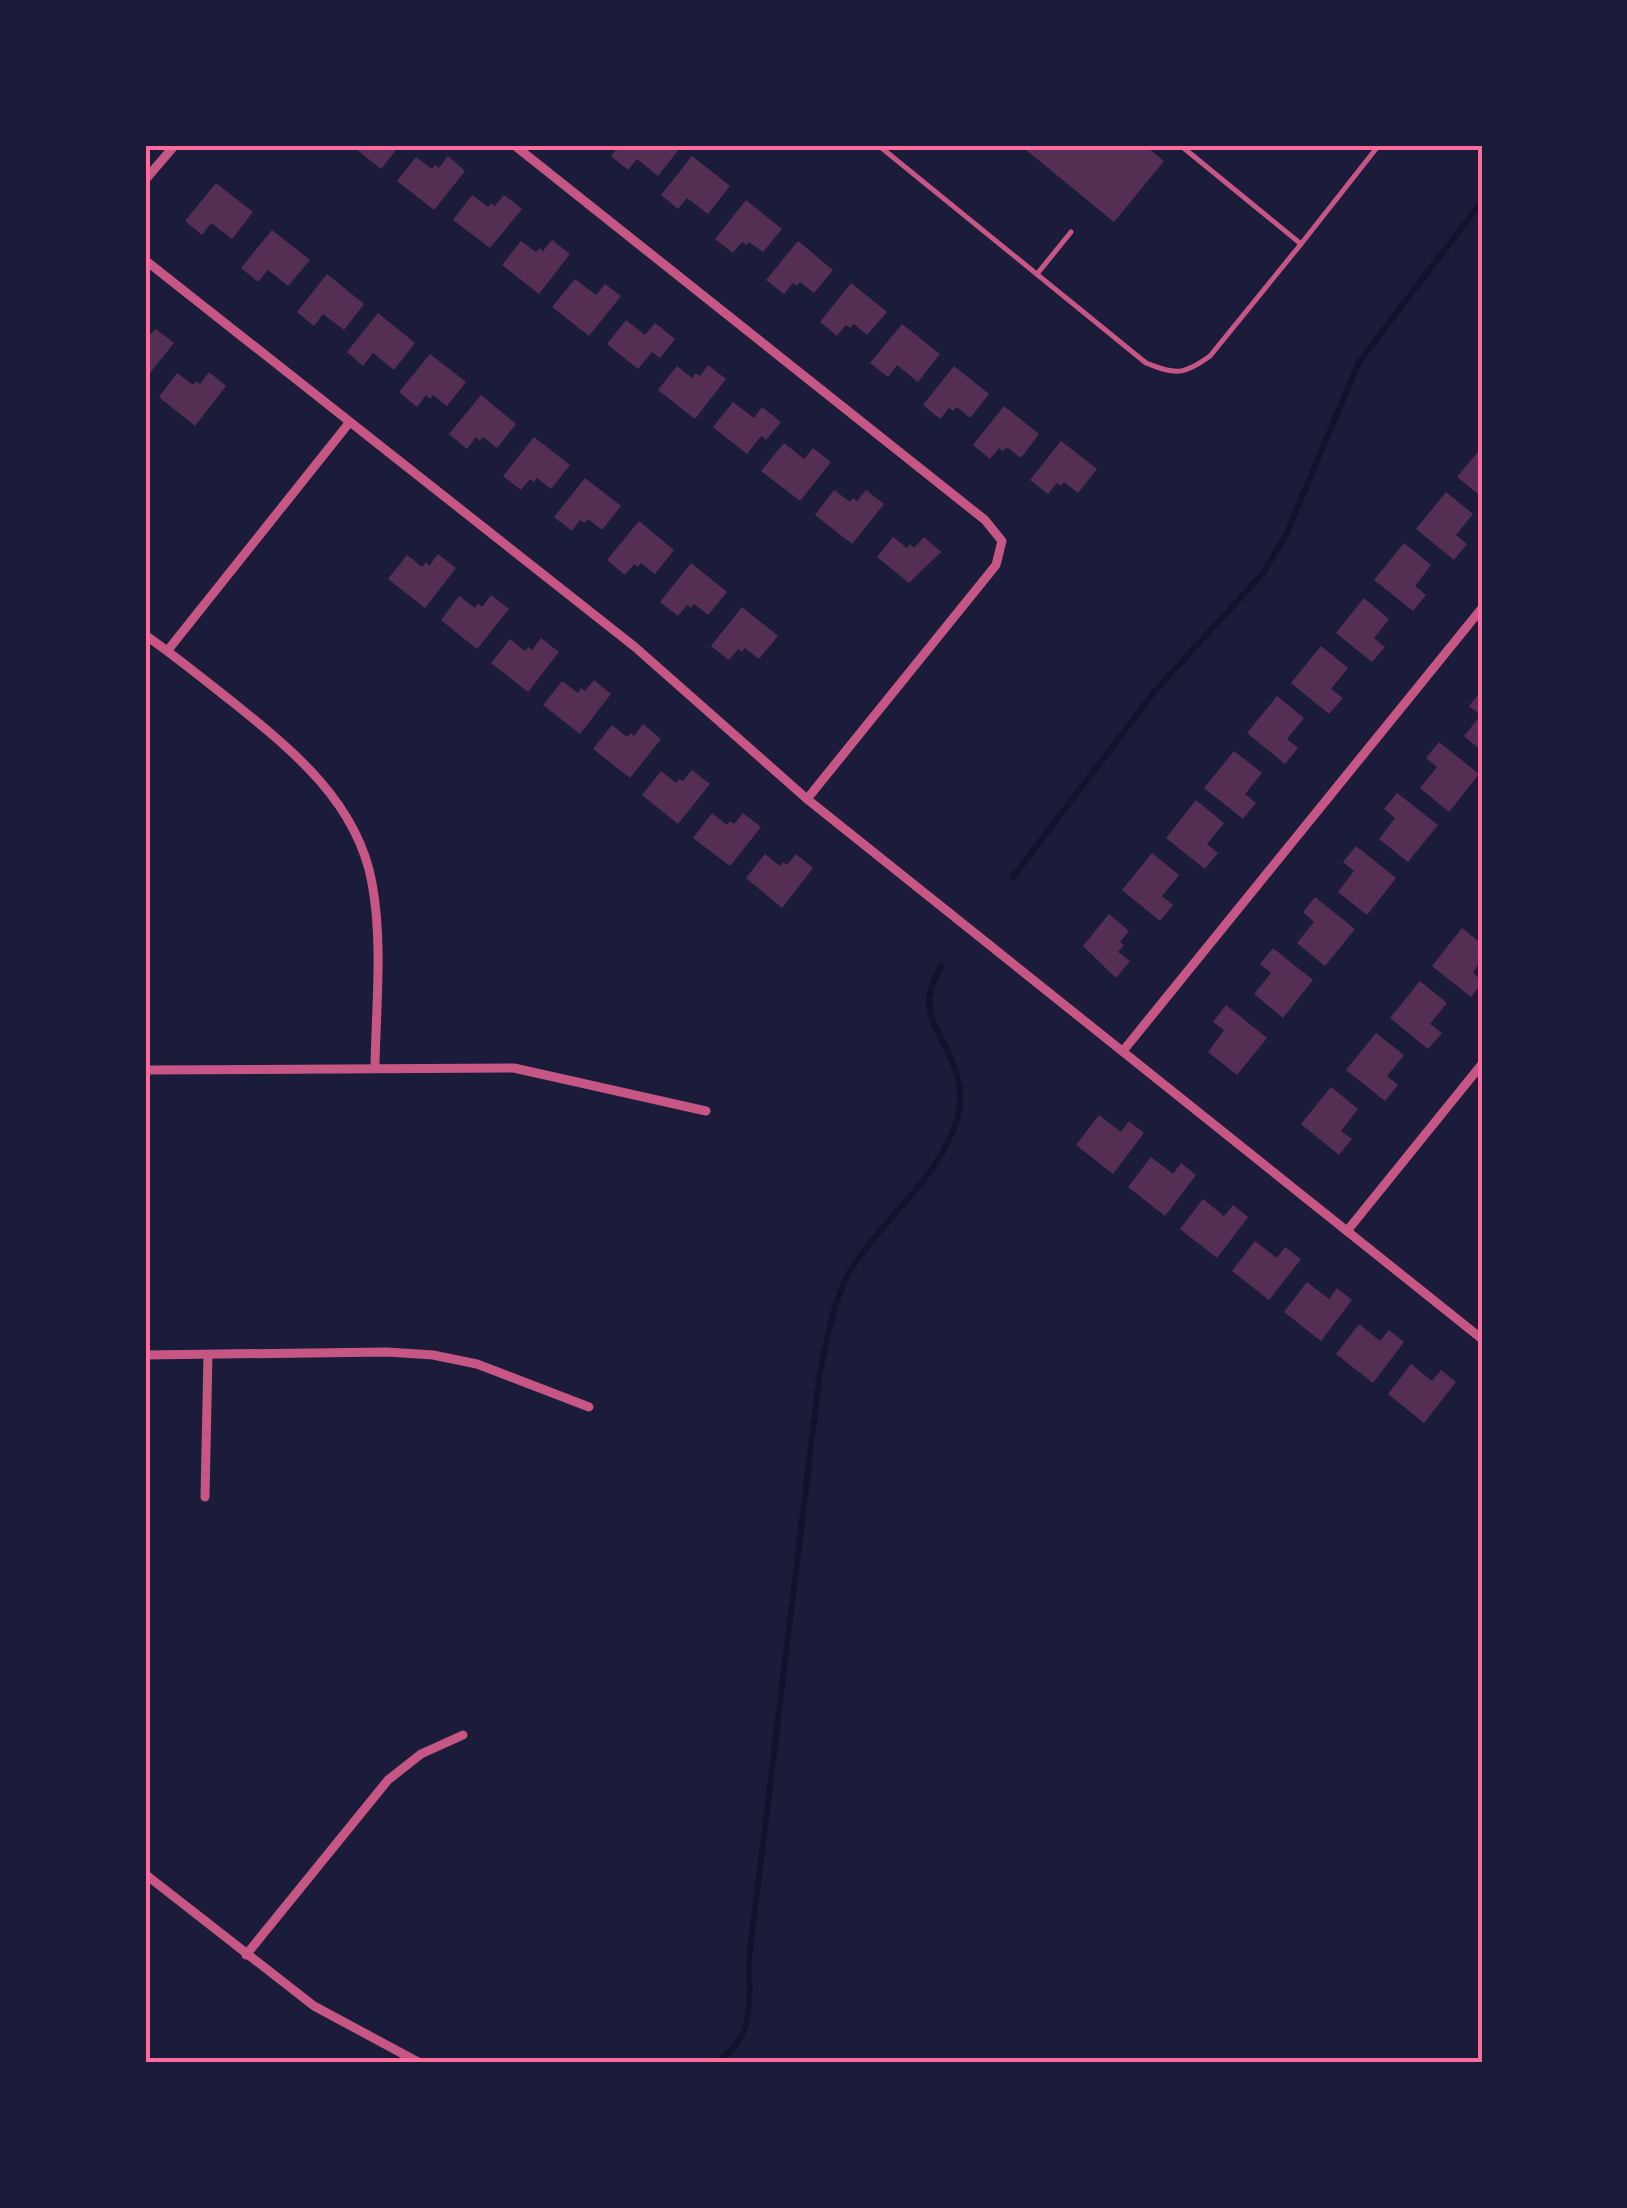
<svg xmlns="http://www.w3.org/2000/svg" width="1627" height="2208" font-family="'PT Sans',sans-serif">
  <rect width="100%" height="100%" fill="#1b1b3a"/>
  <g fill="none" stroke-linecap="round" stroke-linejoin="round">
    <g stroke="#12122b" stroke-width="6">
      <polyline points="1013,877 1154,692 1263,573 1285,537 1359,362 1482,201"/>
      <path d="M714 2063C756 2041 749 2000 749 1959L820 1372C828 1338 833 1299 851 1269 883 1218 940 1178 957 1119 973 1063 923 1033 930 994 931 985 937 975 941 966"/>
    </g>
  </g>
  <g fill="#542f53">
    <polygon points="351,145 400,145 381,169"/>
    <polygon points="620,145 677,145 680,148 658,176 637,159 628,170 611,156"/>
    <polygon points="1020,145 1144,145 1164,161 1114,222"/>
    <polygon points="448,156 465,171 434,210 397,181 416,157 432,169 435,165 439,168"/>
    <polygon points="692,156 730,186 708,214 687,198 678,209 661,195"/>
    <polygon points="216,183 253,212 232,239 211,223 202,235 185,221"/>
    <polygon points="472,195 488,207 491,203 495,206 504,195 522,209 490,248 453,220"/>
    <polygon points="746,200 782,229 763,252 749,242 746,245 742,242 733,253 715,239"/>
    <polygon points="272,230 310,260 288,286 268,270 258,282 241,268"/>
    <polygon points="552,240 570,254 539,294 502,265 521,241 536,252 540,248 543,251"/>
    <polygon points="798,241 833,270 814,293 800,282 797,286 793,283 784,294 766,280"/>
    <polygon points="327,274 364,304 344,330 323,314 314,326 297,312"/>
    <polygon points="575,279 596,295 605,284 621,296 589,336 552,307"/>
    <polygon points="851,283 887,312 867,335 854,324 850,328 846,325 837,336 820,322"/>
    <polygon points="378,313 415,343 394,370 373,353 363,366 347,352"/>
    <polygon points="626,320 645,335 655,323 675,339 660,358 652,352 638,369 607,344"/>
    <polygon points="902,324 940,354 918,382 897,365 888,377 870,363"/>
    <polygon points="156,329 174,343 145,379 145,339"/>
    <polygon points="430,354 466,382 447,406 433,395 430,399 426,395 417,407 399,392"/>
    <polygon points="708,365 726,379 695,419 658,390 677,366 692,378 696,373 700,376"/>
    <polygon points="954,366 989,394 970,418 957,407 953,411 949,408 940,419 923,405"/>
    <polygon points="209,372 226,386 195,426 159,397 177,373 193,385 196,381 200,384"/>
    <polygon points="481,395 516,424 497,448 483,437 480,441 476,437 467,449 449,434"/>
    <polygon points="733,402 754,418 762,407 781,422 766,440 761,436 747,454 713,427"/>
    <polygon points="1004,406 1039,434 1021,458 1007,447 1003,451 999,448 990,459 973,445"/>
    <polygon points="534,437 570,465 551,489 537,478 534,482 530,479 521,490 503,476"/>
    <polygon points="1061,441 1097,469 1078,493 1064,482 1061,486 1057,483 1048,494 1030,480"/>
    <polygon points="784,443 804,459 813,448 831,462 800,501 761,471"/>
    <polygon points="1482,447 1482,497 1457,477"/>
    <polygon points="585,478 621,506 602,530 588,519 585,523 580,520 572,531 554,517"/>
    <polygon points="834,490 850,502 853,498 857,501 866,490 884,504 852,544 815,515"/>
    <polygon points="1446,492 1473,514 1456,535 1467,544 1454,560 1416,529"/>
    <polygon points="639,521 674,550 655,574 641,563 638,567 634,564 625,575 607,560"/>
    <polygon points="893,537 907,548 910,544 914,548 924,537 941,552 909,583 877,557"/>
    <polygon points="1404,543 1431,565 1415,586 1426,595 1413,611 1374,580"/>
    <polygon points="438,554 456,568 425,608 388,579 407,555 422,567 426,562 429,566"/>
    <polygon points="691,563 727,592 708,615 694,604 691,608 687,605 678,616 660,602"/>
    <polygon points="491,595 509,609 477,649 441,620 459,596 475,608 478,603 482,607"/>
    <polygon points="1364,598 1389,619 1374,638 1385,647 1372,662 1336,633"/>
    <polygon points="742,607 778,636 759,659 745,648 742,652 738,649 729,660 711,646"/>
    <polygon points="541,638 559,652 528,692 491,663 510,639 525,651 528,647 532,650"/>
    <polygon points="1321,646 1348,668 1331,689 1343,698 1329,714 1291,683"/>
    <polygon points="594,680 611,694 580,734 543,705 562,681 578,693 581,688 585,691"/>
    <polygon points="1482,690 1482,751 1464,736 1481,715 1469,706"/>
    <polygon points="1277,696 1304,718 1287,739 1298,748 1285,764 1247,733"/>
    <polygon points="643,724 661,739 630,778 593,749 612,725 627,737 631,733 634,736"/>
    <polygon points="1439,742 1479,774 1449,812 1420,788 1437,767 1426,758"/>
    <polygon points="1234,751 1262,773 1245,794 1256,803 1243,819 1204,788"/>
    <polygon points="692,770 710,784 678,824 642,795 661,771 676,783 679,779 683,781"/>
    <polygon points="1397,793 1438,825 1408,862 1379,839 1395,818 1384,809"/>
    <polygon points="1196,800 1224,823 1207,844 1218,853 1205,869 1166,838"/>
    <polygon points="712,813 727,825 730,821 734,824 743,813 761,827 730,866 693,838"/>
    <polygon points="1356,846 1396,878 1367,915 1338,892 1354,871 1343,862"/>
    <polygon points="1152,853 1179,875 1162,896 1173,905 1160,921 1122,890"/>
    <polygon points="765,854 780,866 783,862 787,865 796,854 813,868 782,908 746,878"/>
    <polygon points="1315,897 1355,929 1325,966 1297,943 1314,922 1303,912"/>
    <polygon points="1109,914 1129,931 1120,942 1124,945 1118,952 1130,961 1116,978 1083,946"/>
    <polygon points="1462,928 1482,944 1482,960 1473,972 1482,983 1471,997 1432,966"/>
    <polygon points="1273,948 1313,980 1283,1018 1254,994 1271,973 1260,964"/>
    <polygon points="1420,981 1447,1003 1430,1024 1442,1033 1428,1049 1390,1018"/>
    <polygon points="1226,1005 1267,1038 1237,1075 1208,1052 1224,1030 1213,1022"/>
    <polygon points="1376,1033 1404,1055 1387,1076 1398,1085 1385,1101 1346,1070"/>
    <polygon points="1331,1087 1358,1109 1341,1131 1352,1139 1339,1155 1301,1124"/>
    <polygon points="1099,1115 1121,1132 1129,1121 1144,1133 1113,1174 1076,1145"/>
    <polygon points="1151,1157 1173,1174 1181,1163 1196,1175 1165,1216 1128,1187"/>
    <polygon points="1203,1199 1224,1216 1233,1205 1248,1217 1217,1258 1180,1229"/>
    <polygon points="1255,1241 1277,1258 1285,1247 1301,1259 1269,1300 1232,1271"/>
    <polygon points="1307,1282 1329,1299 1337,1288 1352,1300 1321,1341 1284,1312"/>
    <polygon points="1359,1324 1380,1341 1389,1330 1404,1342 1373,1383 1336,1354"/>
    <polygon points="1411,1364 1432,1381 1441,1370 1456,1382 1424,1423 1388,1394"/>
  </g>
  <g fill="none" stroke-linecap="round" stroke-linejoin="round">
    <g stroke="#c65784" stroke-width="5">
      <path d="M878 145 1146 363C1176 375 1184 375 1210 356L1301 244 1180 145"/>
      <polyline points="1301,244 1379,145"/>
      <polyline points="1037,274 1071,232"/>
    </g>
    <g stroke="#c65784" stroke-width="9">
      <polyline points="514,145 985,520 1002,541 996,565 807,799"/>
      <polyline points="145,180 175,145"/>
      <polyline points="145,260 635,647 807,799 1482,1339"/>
      <path d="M145 635C174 655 202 678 230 700 291 749 357 801 372 883 383 942 376 1007 375 1066"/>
      <polyline points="168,650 349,423"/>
      <polyline points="1123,1051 1482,608"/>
      <polyline points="145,1070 514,1068 706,1111"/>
      <polyline points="1347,1231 1482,1064"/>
      <polyline points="145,1355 387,1352 433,1355 477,1364 589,1407"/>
      <polyline points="205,1497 208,1355"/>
      <polyline points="145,1874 314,2006 420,2063"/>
      <polyline points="246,1955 388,1780 421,1754 463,1735"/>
    </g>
  </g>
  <rect width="1627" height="2208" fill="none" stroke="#1b1b3a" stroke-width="295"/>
  <rect x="148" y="148" width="1332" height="1912" fill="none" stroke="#ff6b9d" stroke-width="4"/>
</svg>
